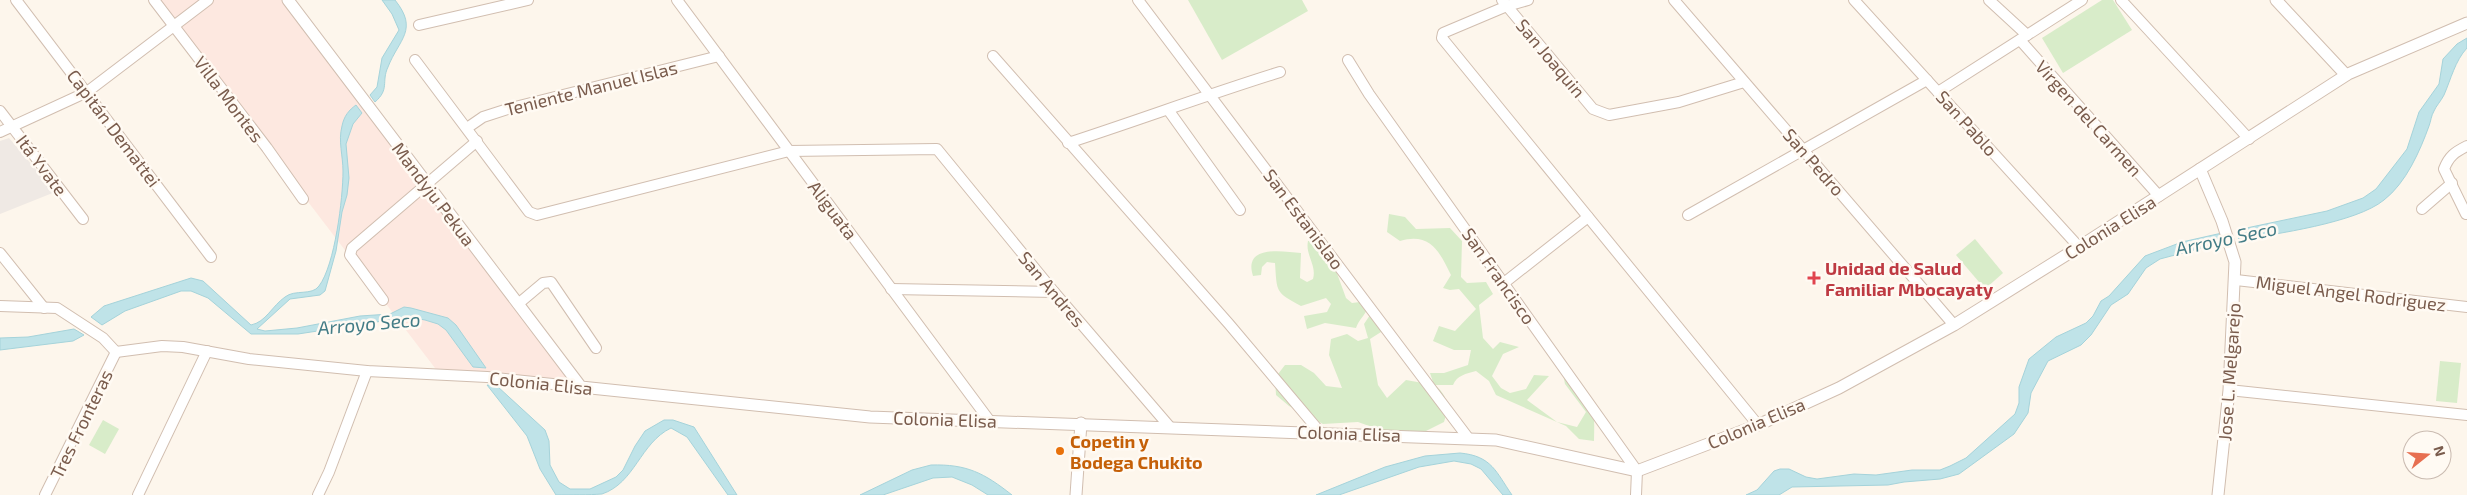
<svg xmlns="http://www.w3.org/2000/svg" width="2467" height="495" font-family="'Exo 2',sans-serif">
  <rect width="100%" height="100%" fill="#fdf6ec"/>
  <polygon fill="#fde8e0" points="154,0 282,0 576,383 438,372"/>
  <polygon fill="#efe9e4" points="9,138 55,192 0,214 0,141"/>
  <g fill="#d8ecc9">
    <polygon points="1188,0 1302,0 1308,11 1222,60"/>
    <polygon points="2102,0 2113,0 2132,30 2063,73 2042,38"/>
    <path d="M1389 214 1405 217 1416 229 1450 228 1462 241 1461 277 1467 283 1486 282 1493 294 1479 305 1483 338 1493 349 1500 342 1519 347 1503 354 1492 376 1501 388 1510 393 1526 389 1534 375 1549 376 1527 400 1557 422 1577 427 1586 412 1565 384 1562 369C1594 398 1595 397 1594 441L1579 439 1566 426 1496 395 1489 381 1476 371C1466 374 1457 375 1453 385H1435C1448 396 1449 406 1444 422L1408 440 1358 422 1323 424 1289 406 1276 395 1275 378 1285 365H1301L1314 373 1326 386 1342 388 1329 355 1331 339 1347 334 1358 341 1368 338 1364 324 1372 312 1381 317V332L1370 339 1378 385 1387 398 1406 380 1434 385 1430 373H1444L1468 365 1471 350H1454L1433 341 1439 326 1455 331 1476 309 1459 289 1450 290 1443 288 1451 275C1440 253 1431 232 1400 241L1387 232Z"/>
    <polygon points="1975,239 2003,273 1985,289 1956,255"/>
    <path d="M1313 240 1331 257 1346 298 1352 303 1360 302 1368 307C1365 316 1359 319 1356 328L1325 323 1307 329 1304 316 1327 312 1331 304 1326 298 1301 306C1275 292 1277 292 1275 263L1267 262 1262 267 1261 275 1253 276C1243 245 1281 251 1301 253L1300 278 1307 282 1313 279C1317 265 1305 255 1308 241Z"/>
    <polygon points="2440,361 2461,363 2457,403 2436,401"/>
    <polygon points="103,420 119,429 105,454 89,445"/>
  </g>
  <g fill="#bfe3e8" stroke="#a5d3da">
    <path d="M382 0H395C419 30 399 39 388 67 381 82 390 89 375 102L370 95 377 87 382 58 399 30 392 14Z"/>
    <path d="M2467 38V48C2455 61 2451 79 2444 95 2441 101 2436 106 2434 111 2431 116 2431 121 2429 126 2420 151 2406 183 2384 200 2356 223 2275 234 2239 240L2237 230 2327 211 2363 198 2376 189 2407 149 2419 112 2439 84 2443 59 2457 44Z"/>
    <path d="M356 105 362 113 353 124 346 144 349 178 347 195 342 212 336 251 325 291 320 295 290 299 257 329 265 331 297 328 360 316 390 314 404 307 411 308 448 318 456 325 486 368 473 367 446 330 438 324 425 320 409 317 298 334H251L208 298 191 291H181L125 311 102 325 91 317 104 306 191 278 203 281 251 325C266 322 272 306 285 297 295 289 312 296 319 286 335 265 343 198 343 171 343 156 338 141 342 126 344 116 349 110 356 105Z"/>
    <polygon points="2222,233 2224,242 2160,259 2146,268 2128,294 2111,305 2091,335 2081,345 2048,361 2031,393 2028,413 2014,434 1959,474 1940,479 1904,482 1888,485 1792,487 1779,495 1746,495 1757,490 1774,471 1780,469 1789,469 1806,477 1817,479 1854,474 1876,475 1912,470 1940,470 1950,466 1966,458 2015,414 2019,403 2019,387 2029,359 2056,337 2086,323 2093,316 2101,301 2109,296 2145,256 2182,242"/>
    <polygon points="74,329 84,335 73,341 0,350 0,338 28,337"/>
    <path d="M487 385 497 386 545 430 549 441 550 465 559 482 570 489H590L616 477 623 470 635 446 645 431 664 420H673L694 427 737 495H728L687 437 671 428C640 443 635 483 602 494 589 495 570 495 556 495L540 469 527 436Z"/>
    <path d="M1460 453C1492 456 1496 472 1512 495H1503L1481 469 1471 464 1454 461 1419 467 1339 495H1316L1385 467 1425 456Z"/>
    <path d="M931 465C967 464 984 473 1012 495H988L972 485 952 477 933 478 883 495H860L912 470Z"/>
  </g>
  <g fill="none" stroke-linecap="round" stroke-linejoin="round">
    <g stroke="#d1beb0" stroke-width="12">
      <g id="minor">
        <polyline points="16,0 211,257"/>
        <polyline points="154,0 267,148 303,199"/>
        <polyline points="677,0 989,420"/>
        <polyline points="1138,0 1469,439"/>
        <polyline points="1502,0 1593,109 1609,115 1679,102 1744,82"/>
        <polyline points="1528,0 1507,6 1443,33 1442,38 1758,425"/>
        <polyline points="1674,0 1954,325"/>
        <polyline points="1854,0 2079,247"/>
        <polyline points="1989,0 2027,35"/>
        <polyline points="2121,0 2249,139"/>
        <polyline points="419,25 528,0"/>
        <polyline points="2020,40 2159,196"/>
        <polyline points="993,56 1229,324 1320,432"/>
        <polyline points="415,60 529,212 537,215 789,151 937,149 1054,292 1169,426"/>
        <polyline points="1348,60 1369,94 1637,471 1636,495"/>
        <polyline points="1938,92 2082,0"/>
        <polyline points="0,111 83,219"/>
        <polyline points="1169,111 1240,210"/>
        <polyline points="467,128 483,117 511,108 719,56"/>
        <polyline points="0,132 87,92 208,0"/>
        <path d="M1068 143C1139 120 1209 94 1280 72"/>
        <polyline points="2422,209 2452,183"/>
        <path d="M2466 214 2444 169C2449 156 2455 152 2467 146"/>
        <polyline points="1688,215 1927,80"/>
        <polyline points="0,253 44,308"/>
        <polyline points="2236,280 2467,307"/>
        <polyline points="1504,283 1588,217"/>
        <polyline points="891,289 1054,292"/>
        <polyline points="383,300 350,255 352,248 477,141"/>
        <polyline points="518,304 543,283 551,282 596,348"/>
        <polyline points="0,306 57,308 103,338 116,352"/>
        <polyline points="116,352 162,346 183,347 249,359 367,371 487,377 581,387"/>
        <polyline points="2229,390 2467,415"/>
        <polyline points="45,495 116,352"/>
        <polyline points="138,495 207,351"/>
        <polyline points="318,495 329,472 367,371"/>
      </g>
    </g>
    <g stroke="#d1beb0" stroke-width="13">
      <g id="tertiary">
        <polyline points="288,0 581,387 870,417 1496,440 1637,471 1758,425 1839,388 1954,325 2079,247 2348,74 2467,23"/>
        <polyline points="2276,0 2346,75"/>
        <polyline points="2200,169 2222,221 2235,262 2229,390 2218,495"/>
        <polyline points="1076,495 1081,423"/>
      </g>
    </g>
    <use href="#minor" stroke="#fff" stroke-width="10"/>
    <use href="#tertiary" stroke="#fff" stroke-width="11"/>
  </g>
  <path fill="#e0444e" stroke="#fffaf3" stroke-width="2" d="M1811.5 270.5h5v5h5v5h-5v5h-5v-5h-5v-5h5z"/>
  <circle fill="#e8710a" stroke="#fffaf3" stroke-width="2" cx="1060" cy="451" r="5"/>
  <g text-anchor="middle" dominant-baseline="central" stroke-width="5" stroke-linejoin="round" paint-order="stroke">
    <g font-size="18" fill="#7a5c4d" stroke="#fffaf3">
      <text transform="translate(1551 58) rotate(50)">San Joaquin</text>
      <text transform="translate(591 88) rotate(-14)">Teniente Manuel Islas</text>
      <text transform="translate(229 99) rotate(53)">Villa Montes</text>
      <text transform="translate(2089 118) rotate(48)">Virgen del Carmen</text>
      <text transform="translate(1967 123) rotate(48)">San Pablo</text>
      <text transform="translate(114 128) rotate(53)">Capitán Demattei</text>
      <text transform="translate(1814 162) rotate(49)">San Pedro</text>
      <text transform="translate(42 165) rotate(53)">Itá Yvate</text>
      <text transform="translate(434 194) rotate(53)">Mandyju Pekua</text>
      <text transform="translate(833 210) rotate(53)">Aliguata</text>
      <text transform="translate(1304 219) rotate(53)">San Estanislao</text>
      <text transform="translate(2110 227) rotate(-32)">Colonia Elisa</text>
      <text transform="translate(1499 276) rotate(55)">San Francisco</text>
      <text transform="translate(1052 289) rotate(50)">San Andres</text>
      <text transform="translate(2351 293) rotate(7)">Miguel Angel Rodriguez</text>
      <text transform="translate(2229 372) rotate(-86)">Jose L. Melgarejo</text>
      <text transform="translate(541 383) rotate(6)">Colonia Elisa</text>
      <text transform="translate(945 419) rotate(2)">Colonia Elisa</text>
      <text transform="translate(1756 423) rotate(-23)">Colonia Elisa</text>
      <text transform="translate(81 424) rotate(-64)">Tres Fronteras</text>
      <text transform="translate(1349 433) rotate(2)">Colonia Elisa</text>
    </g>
    <g font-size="18" font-weight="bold" fill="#be3a42" stroke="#fffaf3" text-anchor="start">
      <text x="1825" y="268">Unidad de Salud<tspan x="1825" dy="21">Familiar Mbocayaty</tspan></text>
    </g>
    <g font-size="18" font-weight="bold" fill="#c56008" stroke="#fffaf3" text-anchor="start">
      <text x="1070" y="441">Copetin y<tspan x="1070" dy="21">Bodega Chukito</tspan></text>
    </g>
    <g font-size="19" font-style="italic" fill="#437c86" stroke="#fffaf3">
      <text transform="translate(2226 238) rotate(-12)">Arroyo Seco</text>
      <text transform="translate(369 323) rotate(-5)">Arroyo Seco</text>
    </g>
  </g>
  <g transform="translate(2427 455) rotate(73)"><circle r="24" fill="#fffaf3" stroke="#cabbb1"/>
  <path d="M0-4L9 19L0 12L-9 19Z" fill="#e76f51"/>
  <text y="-8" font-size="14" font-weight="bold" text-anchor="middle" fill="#7a5c4d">N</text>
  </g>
</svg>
